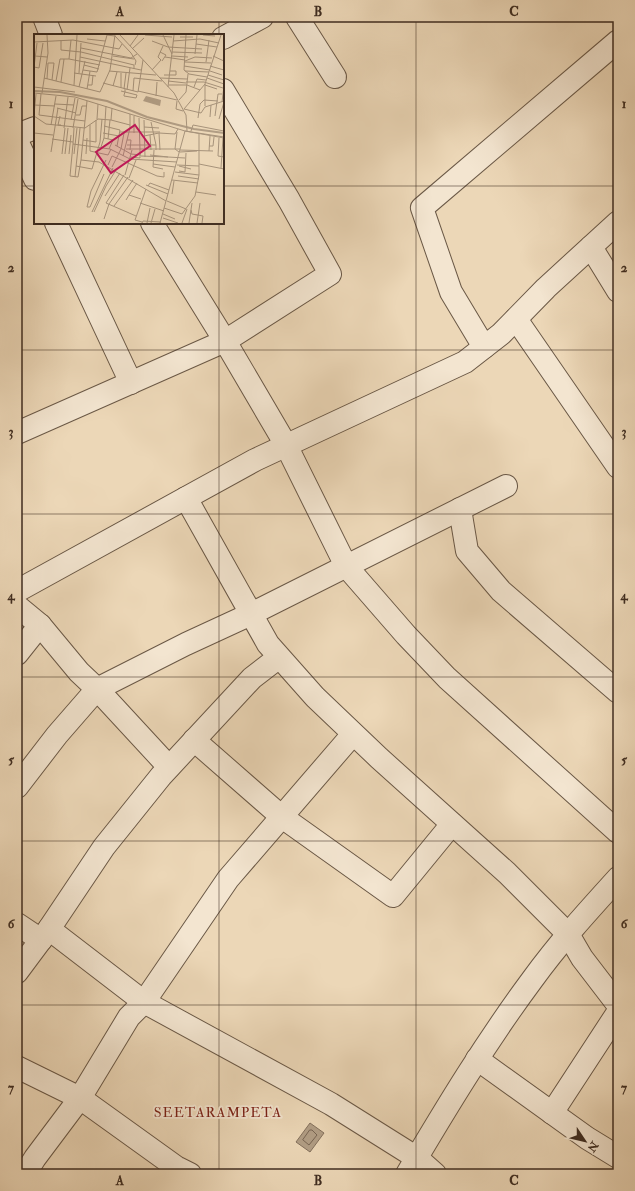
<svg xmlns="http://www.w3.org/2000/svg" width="635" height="1191" font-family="'IM FELL Double Pica',serif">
  <rect width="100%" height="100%" fill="#ecd7b7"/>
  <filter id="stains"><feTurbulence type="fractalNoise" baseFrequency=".005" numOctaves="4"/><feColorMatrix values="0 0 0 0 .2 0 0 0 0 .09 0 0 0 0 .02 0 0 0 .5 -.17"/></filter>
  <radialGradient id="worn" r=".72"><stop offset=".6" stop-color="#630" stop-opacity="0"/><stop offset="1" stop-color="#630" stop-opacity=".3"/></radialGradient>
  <polygon fill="#b19d84" stroke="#83705c" points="310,1123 324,1133 310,1152 296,1142"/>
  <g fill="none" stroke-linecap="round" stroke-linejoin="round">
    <polygon stroke="#786552" stroke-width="1" points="310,1130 312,1130 317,1135 309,1145 303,1140"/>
    <g stroke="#6a5846" stroke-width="24">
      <g id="minor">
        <polyline points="44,17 51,35"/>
        <polyline points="297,17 335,77"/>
        <polyline points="223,38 262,17"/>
        <polyline points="17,135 35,128"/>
        <polyline points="17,141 35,179"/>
        <polyline points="56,223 131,383"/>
        <polyline points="152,223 225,341 286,445 346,566 406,635 447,678 618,832"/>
        <polyline points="591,247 618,291"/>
        <polyline points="516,319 618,467"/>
        <polyline points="484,347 451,292 422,208 618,41"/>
        <polyline points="17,433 225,341 330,274 289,200 223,90"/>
        <polyline points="186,498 268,644 315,697 379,758 507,873 568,934 582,958 618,1005"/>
        <polyline points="460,509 467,551 501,591 618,692"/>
        <polyline points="17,591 255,460 465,362 501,334 546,288 618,222"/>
        <polyline points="17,606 40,625 79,672 97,689 169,767"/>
        <polyline points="17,654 40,625"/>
        <polyline points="194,740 282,817 393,896 452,824"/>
        <polyline points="17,787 57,735 97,689 186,644 251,614 506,486"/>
        <polyline points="17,924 41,940"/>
        <polyline points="49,929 144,1002 331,1104 417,1158 435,1174"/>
        <polyline points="17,972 49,929 104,847 161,776 252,678 278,658"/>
        <polyline points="477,1059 587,1138 618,1157"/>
        <polyline points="17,1067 80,1098 176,1167 190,1174"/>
        <polyline points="552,1113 618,1012"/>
        <polyline points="25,1174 35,1158 80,1098 129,1017 144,1002 228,879 353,734"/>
        <path d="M407 1174C446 1108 486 1042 532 980 558 944 588 911 618 878"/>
      </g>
    </g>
    <use href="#minor" stroke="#f3e5d0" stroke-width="22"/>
  </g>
  <path fill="none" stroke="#3f2d21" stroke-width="1" stroke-opacity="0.55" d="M219 17V35M416 17V1174M17 186H35M223 186H618M219 223V1174M17 350H618M17 514H618M17 677H618M17 841H618M17 1005H618"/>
  <g text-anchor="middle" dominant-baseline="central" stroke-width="3.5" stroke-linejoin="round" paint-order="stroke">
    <g font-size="14" letter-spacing="1" fill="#7a1f14" stroke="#f3e5d0">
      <text x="218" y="1112">SEETARAMPETA</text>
    </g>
  </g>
  <g transform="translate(34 34)">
    <rect width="190" height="190" fill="#ecd7b7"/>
    <path d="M112 62 127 66 126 72 109 67Z" fill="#b19d84"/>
    <path fill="none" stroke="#b19d84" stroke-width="2" d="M0 57 26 58 73 67 113 83 160 95 190 99"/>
    <path fill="none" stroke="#a7937b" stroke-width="1" d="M73 1 81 2 97 19 102 27 101 31M86 1 140 59 152 81 153 97M111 1 138 3M129 1 138 20M152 1 150 36 155 40 173 43M169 1 181 2M146 3H159M53 5 71 7M27 6V16L47 18 100 31V35M118 7 134 13 168 15M139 7 166 5 185 9M0 8 39 6 85 15 88 10M162 10 183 13M96 12 104 1M47 14 97 24 103 20M98 15 110 4M126 18 132 21 128 27M138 18 168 19M161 20 163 1M1 22 13 23M79 22 100 25M138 22 154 23M179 22 190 27M46 23 107 36M131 23 151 26M35 25 66 31M127 26 124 23 129 12M151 27 161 23 178 24M151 28 177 29M172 28 175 6M50 31 65 35M150 32 176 36M176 32 190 36M0 33 5 34 9 9M0 33 3 9M49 36 63 38 73 1M118 36 127 26M75 37 122 41M151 37 175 38M176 37 188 41M40 39 62 42M45 39 47 9M130 41H142V37H136M174 41 190 46M10 44 66 58 76 36 81 1M100 44 128 47M126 44 153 45M173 44 190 50M13 45 14 29H20L18 46M22 47 26 25H35L37 6M134 47 152 49M27 48 30 25M152 48H170L189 54M69 49 104 58 109 26M40 51 43 1M54 51H58L59 41M135 51H153L166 56M171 51 183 55M79 52 83 38M0 53 41 58M45 53 51 27M134 53 140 1M160 53 163 45 172 46M87 54V39M53 55 56 37M90 55 92 39M93 56 96 34M87 57 103 61 102 64 90 62V61L91 58V55M99 57 100 44M104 57 143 66M0 59 41 63 151 97M8 59 14 19 13 1M122 62 123 48M145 66 152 58 154 40M143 67 142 75 149 77M188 68 190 52M21 70 40 71M0 71 21 72M171 72V50L187 1M23 74 42 79M150 75 167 79 171 73 190 67M150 75 171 50M0 81 2 60M5 81 51 87M5 81 7 60M42 81H46L48 72H53M0 82 12 90 51 94 64 85 77 86 78 74M26 82 24 91H27M100 82V99M181 82 184 60H188M176 83 177 71M105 84 106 116M164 84 166 70 170 66 184 67M63 85 64 70M185 85 190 68M37 86 41 64M77 86 96 91M110 86 111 123M117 88 122 111M17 91 22 62M56 91V117L74 121 77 115M70 92 86 96 83 112M110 93 125 94M30 94 34 63M39 94 44 65M40 94 39 110 76 115 96 125 143 128M157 97 159 91 190 97M86 98H126M143 98 141 115 145 118M0 99 19 101M69 99 85 102M125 99 126 116M116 101 117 116M110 102 125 99 141 100 144 95M190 103 151 97 190 104M70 104 79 106 75 115M185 104 184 122 190 123M18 105 39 108M74 105 76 86M49 106 62 108V86M93 106H97L96 116M39 110 36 142 44 143 47 126 65 128 132 167M81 111 97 120 107 121M93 111H122V116M175 112H179L180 103M67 113 70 104 72 72M92 115H146M120 116 119 133 129 135M146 116 179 117M175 117 176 102M17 118 24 74M146 118 163 117M28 120 31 94M31 120 34 94M35 120 37 101M40 120 43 94M52 120 53 104M116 121 134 123M89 122 96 94V80M107 122 134 123M96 123 106 124V116M134 123 151 124M47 126 53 67M119 130 141 133M165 130 190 135M74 131 78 122 123 142 130 143V138M143 131 165 132M42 132 58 135 66 108 68 85M145 132 157 135M78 133 87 115 90 99M187 134 189 104M145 137 151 138 152 119M141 138 165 141M70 140 56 173H53L57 157 72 126M90 141 72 169 102 182M91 141 98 116M144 142 165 145M41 143 46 94M95 144 102 126M138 146 164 149M112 151 134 160M114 152 116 149 135 156M162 158 182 161M138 160 140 147M95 161 103 149M71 162 86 139M92 166 95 161 107 165M133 167 152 175M106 169 130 177M80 172 99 146M130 174 148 180 161 162 165 141V99M157 176 158 180 169 182 168 189M58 178 79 134M60 178 72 152 82 136M129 180 141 185M129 184 144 189M70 185 75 170 94 143M108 188 101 186 112 155M108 189 109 187 127 188M113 189 116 174M117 189 121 175M126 189 151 97M148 189 153 175M155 189 158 169M163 189 166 169"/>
    <path fill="#c2185b" fill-opacity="0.15" stroke="#c2185b" stroke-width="2" d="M101 91 116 112 77 139 62 118Z"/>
    <rect width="190" height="190" fill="none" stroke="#3f2d21" stroke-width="2"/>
  </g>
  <rect width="635" height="1191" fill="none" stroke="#ecd7b7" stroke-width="44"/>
  <g transform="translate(585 1141) rotate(125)" stroke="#f3e5d0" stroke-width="3" paint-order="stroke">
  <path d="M0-3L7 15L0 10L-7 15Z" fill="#3f2d21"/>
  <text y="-6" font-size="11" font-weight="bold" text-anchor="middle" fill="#3f2d21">N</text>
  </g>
  <rect x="22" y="22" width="591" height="1147" fill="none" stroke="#3f2d21" stroke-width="1.5"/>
  <g font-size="13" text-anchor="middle" font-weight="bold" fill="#3f2d21">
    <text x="120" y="16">A</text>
    <text x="318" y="16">B</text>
    <text x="514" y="16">C</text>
    <text x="11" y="108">1</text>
    <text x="624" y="108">1</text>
    <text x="11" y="272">2</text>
    <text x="624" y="272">2</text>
    <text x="11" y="436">3</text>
    <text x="624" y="436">3</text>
    <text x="11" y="600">4</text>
    <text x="624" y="600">4</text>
    <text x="11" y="764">5</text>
    <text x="624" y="764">5</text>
    <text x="11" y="928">6</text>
    <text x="624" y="928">6</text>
    <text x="11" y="1092">7</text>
    <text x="624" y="1092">7</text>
    <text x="120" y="1185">A</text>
    <text x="318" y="1185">B</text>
    <text x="514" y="1185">C</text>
  </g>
  <rect width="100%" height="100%" filter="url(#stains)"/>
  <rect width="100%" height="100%" fill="url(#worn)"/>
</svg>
